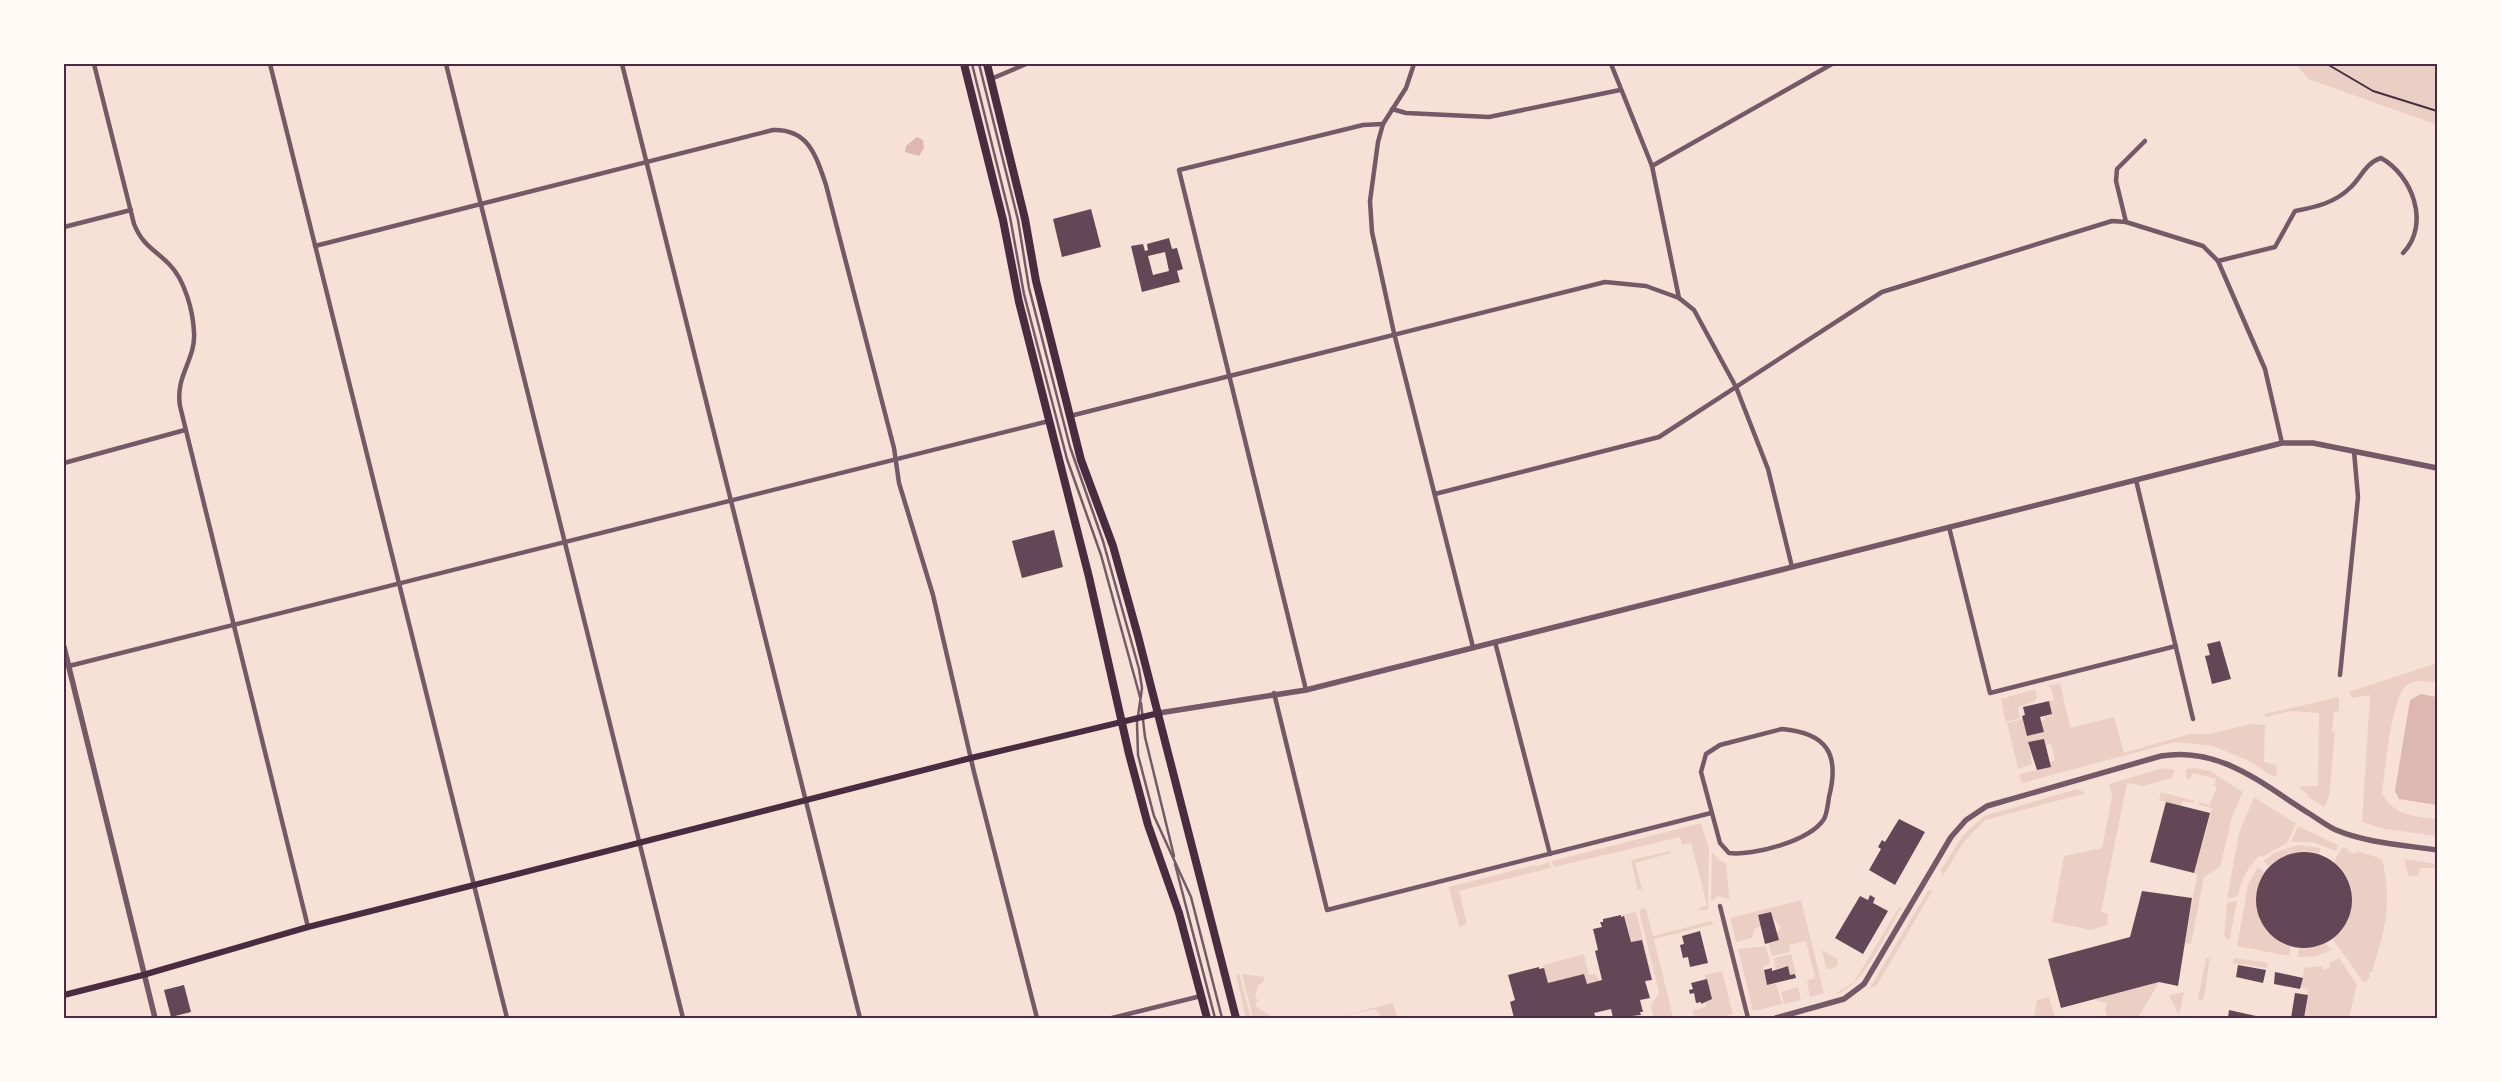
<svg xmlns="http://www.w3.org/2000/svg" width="2501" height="1082" font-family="Lato,sans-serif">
  <rect width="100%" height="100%" fill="#f7e1d7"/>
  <g fill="#ebcfc5">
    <polygon points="2296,64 2437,64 2437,128 2435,124 2308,79"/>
    <path d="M2437 663V683C2428 682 2415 679 2407 685 2391 697 2385 771 2382 793 2393 816 2415 816 2437 819V836L2385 829 2362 822 2370 695 2352 698 2349 692Z"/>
    <polygon points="2060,683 2070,728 2114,717 2124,753 2189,734 2210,734 2251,724 2265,725 2264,762 2276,765 2277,775 2272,776 2247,760 2213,746 2175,742 2022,783 2019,774 2051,767 2050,762 2055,760 2051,744 2045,745 2044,739 2028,742 2032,764 2018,769 2007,723 2023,719 2027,736 2044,732 2041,721 2045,719 2045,716 2051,716 2049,701 2054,700 2051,688 2047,686"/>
    <polygon points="2035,689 2037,698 2034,702 2018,707 2020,718 2006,722 2001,699"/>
    <polygon points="2339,697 2339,711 2334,712 2332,732 2335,733 2329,797 2324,807 2308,797 2309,795 2300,789 2301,786 2318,786 2319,713 2291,711 2265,717 2265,714"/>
    <polygon points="2163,768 2175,770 2171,778 2143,786 2127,783 2101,912 2108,914 2107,925 2091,930 2052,922 2064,856 2102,848 2112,797 2109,784"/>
    <polygon points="2195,768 2210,771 2243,792 2232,816 2220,867 2204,877 2191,944 2185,943 2197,875 2194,873 2212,808 2199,805 2199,802 2209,805 2217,788 2214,785 2216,779 2193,773 2190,779 2187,780 2186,769"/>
    <polygon points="2077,789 2086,793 1985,820 1963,843 1943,876 1941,870 1963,835 1984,816"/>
    <polygon points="2161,792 2195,801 2194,803 2182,801 2181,806 2159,800"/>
    <path d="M2254 797 2296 824 2287 843 2262 857 2260 855C2248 867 2241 879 2238 896L2227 899 2239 833Z"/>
    <polygon points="1701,823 1709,849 1708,910 1699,910 1699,908 1707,905 1691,843 1682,845 1680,837 1554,867 1552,861"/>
    <polygon points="2298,826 2338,845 2336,851 2312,842 2291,842"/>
    <path d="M2298 845 2321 848 2319 854C2301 850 2283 853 2269 866L2263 861 2276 852Z"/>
    <path d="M2342 847 2348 849 2347 851 2356 854 2357 851 2382 859C2393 905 2385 928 2372 972H2369L2370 977 2364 983 2332 938C2355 919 2361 882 2334 862Z"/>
    <polygon points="1670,851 1671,853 1635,863 1642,889 1638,890 1631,860"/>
    <polygon points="1712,852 1719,860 1726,863 1729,894 1729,899 1718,896 1711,902"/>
    <polygon points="2404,859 2437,864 2437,868 2420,868 2418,876 2409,876"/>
    <polygon points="1549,862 1551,868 1459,891 1467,924 1459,927 1449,887 1535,865 1536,867"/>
    <path d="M2258 867 2264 872C2247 902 2259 935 2291 946L2289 956 2237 946 2248 885Z"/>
    <polygon points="1933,890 1877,985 1869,989 1928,891"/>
    <polygon points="1801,900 1824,993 1810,997 1807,981 1815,978 1806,941 1789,945 1790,952 1772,956 1768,943 1779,940 1777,933 1781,927 1773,918 1771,912 1758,915 1761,926 1754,930 1752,938 1736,942 1730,918"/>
    <polygon points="2237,900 2230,939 2226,939 2224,935 2227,903"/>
    <path d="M1900 906 1901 908C1888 930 1861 991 1835 994L1854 982Z"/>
    <polygon points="1646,908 1653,936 1711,921 1714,924 1654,939 1673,1018 1654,1018 1651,1006 1659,993 1639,910"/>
    <polygon points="1636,912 1653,979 1653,980 1642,940 1631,942 1624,917 1621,915"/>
    <polygon points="2326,943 2331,950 2317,956 2298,957 2299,948 2309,948"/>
    <polygon points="1766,946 1770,963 1763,968 1767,985 1776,984 1782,1004 1753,1011 1738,949"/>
    <polygon points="1822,950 1838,959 1837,966 1831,969 1826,968"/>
    <polygon points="1584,954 1589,975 1596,974 1599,981 1587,984 1584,974 1548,983 1543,965"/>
    <polygon points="1791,954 1796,973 1790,975 1788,966 1775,969 1774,958"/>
    <polygon points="2206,958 2210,959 2204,998 2201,1001 2198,999"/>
    <polygon points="2234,958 2268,963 2267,968 2233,963"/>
    <polygon points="2339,958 2357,985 2349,1018 2304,1018 2308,989 2301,988 2304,968 2322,966 2324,970 2330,967 2329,963"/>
    <polygon points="1722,971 1733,1014 1719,1018 1713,1016 1695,1018 1693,1010 1706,1007 1705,975"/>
    <polygon points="1236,974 1239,974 1251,1018 1246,1018"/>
    <polygon points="1242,974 1265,977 1262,984 1258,985 1255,997 1258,1000 1255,1006 1274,1018 1253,1018"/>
    <polygon points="2159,982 2138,1018 2108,1018 2105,1011 2107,1003 2096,1001 2096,999"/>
    <polygon points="1798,987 1801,1000 1784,1004 1781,992"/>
    <polygon points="2184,992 2179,1015 2169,995"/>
    <polygon points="2049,997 2055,1018 2034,1018 2037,1000"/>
    <polygon points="1393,1003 1397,1018 1382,1018 1375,1009 1332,1018"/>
  </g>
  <g fill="#dcb8b0">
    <polygon points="917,137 923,140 924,148 919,156 905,152 906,146"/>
    <polygon points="2421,694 2437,697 2437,805 2399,799 2395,791 2410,700"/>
  </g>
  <g fill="#644757" fill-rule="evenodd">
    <polygon points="1091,209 1101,247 1062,257 1053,219"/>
    <path d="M1169 238 1172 249 1177 248 1183 269 1177 271 1180 282 1142 292 1131 246 1143 244 1145 251 1148 250 1147 244ZM1165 252 1169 271 1153 275 1148 256Z"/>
    <polygon points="1054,530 1063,567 1022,578 1012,541"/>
    <polygon points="2220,641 2231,679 2212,684 2205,656 2210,655 2207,644"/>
    <polygon points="2049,701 2052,714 2040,717 2044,732 2027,736 2022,716 2025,715 2023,707"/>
    <polygon points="2044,739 2051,767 2037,770 2028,742"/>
    <polygon points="2166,802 2210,813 2194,873 2150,862"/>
    <polygon points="1899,819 1925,832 1895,885 1869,870 1881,849 1878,847 1882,840 1885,842"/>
    <circle cx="2304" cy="900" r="48"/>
    <polygon points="2142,891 2192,898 2178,986 2159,982 2061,1008 2048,959 2130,937"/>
    <polygon points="1870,895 1875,898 1873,903 1888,911 1863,954 1835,938 1860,896 1868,900"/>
    <polygon points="1771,912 1779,940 1765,944 1758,915"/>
    <polygon points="1621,915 1621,917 1624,916 1631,942 1642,940 1652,980 1645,981 1650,998 1640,1000 1643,1012 1640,1012 1641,1015 1613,1018 1611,1009 1594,1013 1596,1018 1514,1018 1510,1002 1515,1000 1508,975 1539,967 1539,969 1544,968 1548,983 1584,974 1587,984 1602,980 1595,951 1598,950 1593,929 1602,927 1600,922 1603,922 1603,919"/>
    <polygon points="1700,931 1708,963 1690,967 1688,957 1683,958 1680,945 1684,944 1682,936"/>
    <polygon points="2238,965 2266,970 2263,983 2236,977"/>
    <polygon points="1788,966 1790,975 1795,974 1796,978 1767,985 1764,970 1772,968 1772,971"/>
    <polygon points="2275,972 2303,978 2300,989 2274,984"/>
    <polygon points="1707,979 1712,999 1701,1004 1701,1002 1696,1003 1694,993 1690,994 1689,990 1693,989 1691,983"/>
    <polygon points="184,985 191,1012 171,1017 164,990"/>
    <polygon points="2295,993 2308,995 2304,1018 2291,1018"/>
    <polygon points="2229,1010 2256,1016 2256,1018 2228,1018"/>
  </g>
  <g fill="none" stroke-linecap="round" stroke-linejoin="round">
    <polyline stroke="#4a2c40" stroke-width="2" points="2327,64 2373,91 2437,111"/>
    <g stroke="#755966" stroke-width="2.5">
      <polyline points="972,64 1010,217 1024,294 1067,459 1101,555 1140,697"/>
      <polyline points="979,64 1018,220 1029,288 1070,447 1103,541 1139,669 1142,688 1137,723 1138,755 1154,816 1191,897 1222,1018"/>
      <polyline points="1141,703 1145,737 1174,856"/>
      <polyline points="1175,864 1215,1018"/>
    </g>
    <g stroke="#755966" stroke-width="4.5">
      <path d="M94 64 134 224C143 246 154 249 169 264 185 280 193 311 194 332 196 360 175 375 180 406L308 927"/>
      <polyline points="270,64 507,1018"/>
      <polyline points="446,64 683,1018"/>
      <polyline points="622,64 860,1018"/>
      <polyline points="1414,64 1406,88 1383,124 1378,142 1370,201 1372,232 1394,333 1473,647"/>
      <polyline points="1611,64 1652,166 1679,298 1694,310 1736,387 1768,469 1792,567"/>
      <polyline points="991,79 1026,64"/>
      <polyline points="1392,109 1406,113 1489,117 1620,90"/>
      <polyline points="1652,166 1832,64"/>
      <polyline points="2126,222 2116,181 2117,169 2145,141"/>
      <polyline points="64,227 131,210"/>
      <path d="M315 246 773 130C809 129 816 156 826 185L894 448 899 483 933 595 974 772 1037 1018"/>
      <path d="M2218 261 2275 247 2295 211C2316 207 2335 203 2351 187 2361 177 2367 162 2381 158 2412 175 2431 224 2403 253"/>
      <polyline points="1070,416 1605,282 1646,286 1679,298"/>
      <polyline points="64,463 185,430"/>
      <polyline points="2136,480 2193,719"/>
      <polyline points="1435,494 1659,437 1882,292 2112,221 2126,222 2203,246 2218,261 2265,369 2282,443"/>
      <polyline points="1949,527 1990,693 2176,646"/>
      <polyline points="1495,642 1550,854"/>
      <polyline points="69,666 1049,421"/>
      <polyline points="2340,675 2358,497 2354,451"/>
      <polyline points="1306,690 1179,170 1363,125 1383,124"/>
      <polyline points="1274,693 1327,910 1711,813"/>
      <path d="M1782 729C1827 733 1840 754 1829 797 1828 803 1827 814 1824 819 1810 841 1753 856 1729 853L1720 843 1701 772 1706 754 1720 745Z"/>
      <polyline points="1720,906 1748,1018"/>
      <polyline points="1112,1018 1201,996"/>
    </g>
    <g stroke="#755966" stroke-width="5.5">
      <polyline points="64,647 155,1018"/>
      <polyline points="1159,713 1306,690 2282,443 2313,443 2437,468"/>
      <path d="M1776 1018 1844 999 1864 984 1951 837 1966 820 1987 806 2161 756C2220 746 2262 784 2310 814 2318 819 2327 826 2336 830 2367 843 2404 845 2437 850"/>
    </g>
    <polyline stroke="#4a2c40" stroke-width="6" points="64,995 143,975 308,927 474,885 971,758 1159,713"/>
    <g stroke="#4a2c40" stroke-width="8">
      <polyline points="964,64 1003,220 1019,302 1089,577 1129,754 1148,825 1179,913 1207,1018"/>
      <polyline points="987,64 1025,219 1036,281 1081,460 1113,546 1138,636 1236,1018"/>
    </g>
  </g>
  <rect width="2501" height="1082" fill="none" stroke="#fffaf5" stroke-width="130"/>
  <rect x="65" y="65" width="2371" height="952" fill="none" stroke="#4a2c40" stroke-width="2"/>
</svg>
